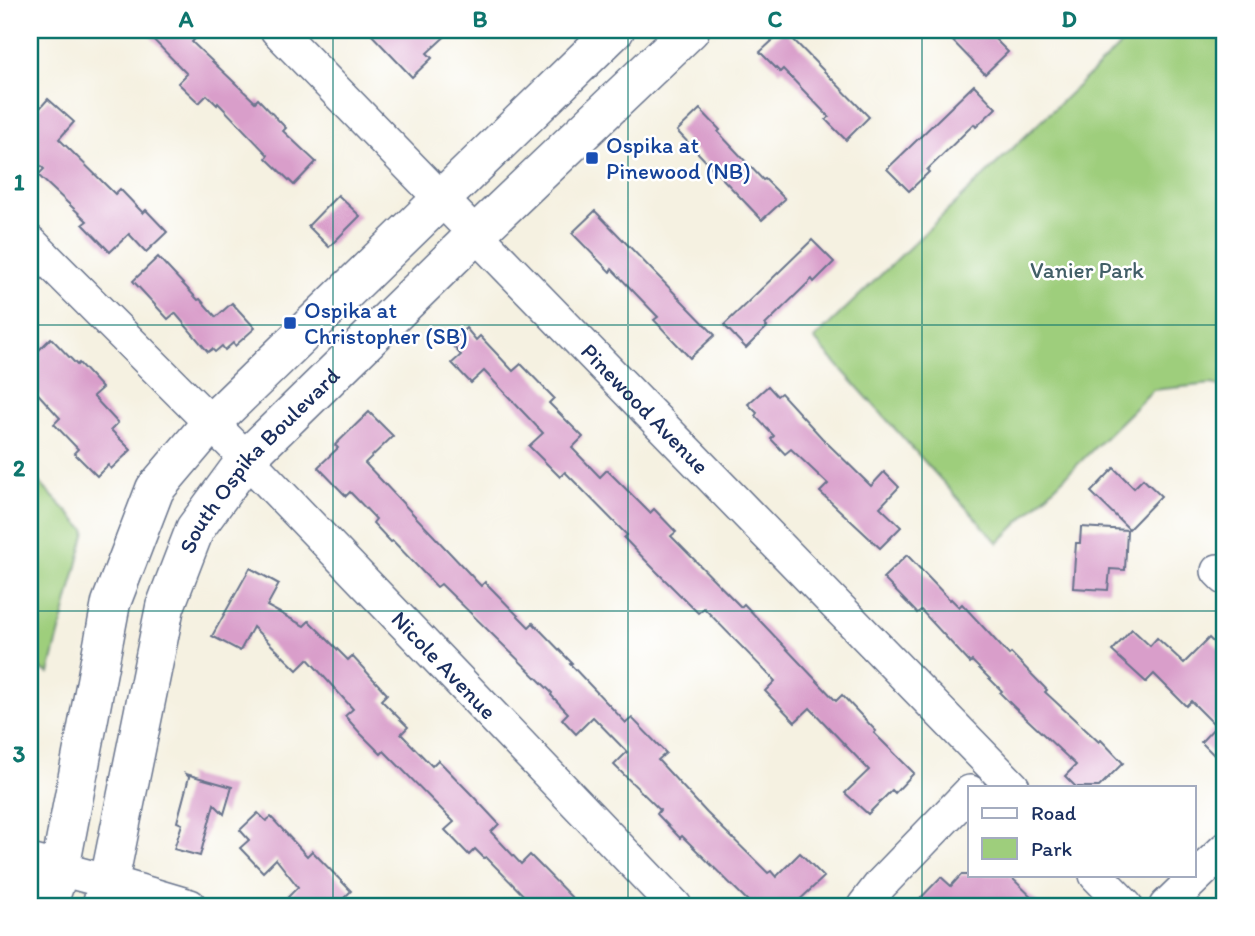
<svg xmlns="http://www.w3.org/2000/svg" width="1255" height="936" font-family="Itim,sans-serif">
  <rect width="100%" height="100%" fill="#fff"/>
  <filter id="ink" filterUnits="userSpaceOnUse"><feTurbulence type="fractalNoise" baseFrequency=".0143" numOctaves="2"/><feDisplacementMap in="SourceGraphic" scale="14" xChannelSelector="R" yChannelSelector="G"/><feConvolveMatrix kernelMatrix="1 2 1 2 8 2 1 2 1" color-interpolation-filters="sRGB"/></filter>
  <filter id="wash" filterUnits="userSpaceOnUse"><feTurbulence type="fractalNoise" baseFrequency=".00686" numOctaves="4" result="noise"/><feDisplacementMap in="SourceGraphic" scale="28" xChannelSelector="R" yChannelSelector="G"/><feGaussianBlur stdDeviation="1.57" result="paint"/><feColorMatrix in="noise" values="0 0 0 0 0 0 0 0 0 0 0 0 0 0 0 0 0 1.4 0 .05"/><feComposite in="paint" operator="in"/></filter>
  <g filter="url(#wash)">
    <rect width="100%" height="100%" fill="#f5f1e1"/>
    <g fill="#9ece7c" stroke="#5c7e6d" stroke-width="2">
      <polygon points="1136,30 1225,30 1225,388 1212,384 1153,390 998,543 814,339"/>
      <polygon points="30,473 86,531 49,673 30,664"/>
    </g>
    <g id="blocks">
      <g fill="#d99eca">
        <polygon points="144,30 203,30 192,42 255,102 258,99 286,128 283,131 316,162 294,185 266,158 268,155 218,103 217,105 207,95 199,103 178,83 187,74"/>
        <polygon points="367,30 452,30 427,53 432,58 412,77"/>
        <polygon points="784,30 869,117 846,140 826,120 829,117 783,69 780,72 760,52"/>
        <polygon points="942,30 986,30 1008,52 985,74"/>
        <polygon points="974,85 996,108 976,127 974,124 927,170 929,172 909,191 887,169"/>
        <polygon points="30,99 40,108 48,99 74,122 59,139 115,194 120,189 143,213 146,210 167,232 146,252 129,234 110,252 83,224 87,221 38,175 44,169 30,156"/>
        <polygon points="700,109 720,130 718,132 763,180 765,179 785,199 762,220 677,131"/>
        <polygon points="338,195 360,216 329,247 308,226"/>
        <polygon points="595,211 715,335 690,358 654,320 658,317 612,269 610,272 572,233"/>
        <polygon points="812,240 834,262 814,282 812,279 765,325 767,327 746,348 724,325"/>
        <polygon points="158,257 198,300 200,299 216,317 232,303 255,328 235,346 233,343 225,350 222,346 215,352 212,349 208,352 175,313 168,319 133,281"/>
        <polygon points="466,328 476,340 480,336 513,371 521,364 554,398 549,403 583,437 572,448 600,477 607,470 650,513 654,509 676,532 671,536 741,607 744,604 836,701 842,695 876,731 874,733 914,773 895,793 892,790 868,814 845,793 869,770 810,708 795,722 765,691 775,681 704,608 698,613 656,571 624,538 627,535 565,472 560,477 529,446 543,433 484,371 471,383 452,363 461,355 450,343"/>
        <polygon points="51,338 77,365 79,363 102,388 93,396 118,423 111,430 131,450 111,469 108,465 97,476 74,453 78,449 54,424 60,418 30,385 30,359"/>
        <polygon points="768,386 777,396 781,393 822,438 871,486 884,472 899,487 880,507 901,527 880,548 820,492 828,484 791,449 785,454 771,439 774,436 755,416 757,413 748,404"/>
        <polygon points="369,412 393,436 365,463 481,586 485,582 529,627 533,623 572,663 570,664 626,723 632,718 666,753 658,760 707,813 768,873 771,871 776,877 800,853 824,877 793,906 753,906 682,836 680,838 657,814 660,810 614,765 627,752 593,717 576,734 562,719 568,713 551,695 552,693 441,584 437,587 393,541 391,542 373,523 376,519 350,492 346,496 318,467 338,448 335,445"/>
        <polygon points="1114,468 1134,488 1143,479 1161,496 1129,529 1091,492"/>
        <polygon points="1081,527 1127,530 1125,570 1110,569 1108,590 1073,588 1076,543 1080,543"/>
        <polygon points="907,555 950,600 951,599 959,607 962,604 1009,655 1011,653 1047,690 1045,692 1099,742 1101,740 1123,763 1099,787 1076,787 1065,776 1076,765 1013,706 1000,693 1002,691 972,661 970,663 921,610 917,613 883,578"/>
        <polygon points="250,568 279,584 267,606 304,626 309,621 348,660 352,656 387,694 381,700 408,727 401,734 432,766 438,760 471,794 499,824 491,832 521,864 530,855 580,906 534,906 486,857 484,858 475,849 469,855 445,830 454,822 384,751 381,754 361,734 345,716 353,709 308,659 297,670 253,627 240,651 212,636"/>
        <polygon points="1132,629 1150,646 1157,638 1184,663 1209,638 1225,654 1225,657 1217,665 1225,674 1225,766 1201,742 1216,726 1191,701 1186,706 1154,674 1146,682 1112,651"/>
        <polygon points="186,774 232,787 224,814 214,804 200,856 174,849 182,824 177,822 189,777"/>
        <polygon points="258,813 266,821 271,817 307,856 312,851 351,891 336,906 297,906 288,897 298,887 276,859 263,872 240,848 249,840 240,830"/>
        <polygon points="961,875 1009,875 1041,906 913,906 941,877 951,886"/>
      </g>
    </g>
  </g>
  <g filter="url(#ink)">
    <use href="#blocks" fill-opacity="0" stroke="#67738c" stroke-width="2"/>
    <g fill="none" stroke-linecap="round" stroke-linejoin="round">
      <g stroke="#67738c" stroke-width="36">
        <g id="minor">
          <path id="s1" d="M277 30 1013 787"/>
          <path id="s2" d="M30 242 235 447 675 906"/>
          <polyline points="1218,571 1225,578"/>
          <polyline points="30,861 109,882 190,906"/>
          <polyline points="1096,875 1126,906"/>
          <polyline points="864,906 881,884 970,792"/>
          <polyline points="1166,906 1225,849"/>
        </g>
      </g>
      <g stroke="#67738c" stroke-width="41">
        <g id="major">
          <polyline points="47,906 60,869 111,603 155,489 211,423 615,30"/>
          <path id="s3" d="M101 906 109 882 165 607 195 529 247 458 476 234 690 30"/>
        </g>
      </g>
      <use href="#minor" stroke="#fff" stroke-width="33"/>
      <use href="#major" stroke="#fff" stroke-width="38"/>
    </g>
  </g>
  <path fill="none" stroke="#0f766e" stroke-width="2" stroke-opacity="0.55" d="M333 30V906M628 30V906M922 30V906M30 325H1225M30 611H1225"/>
  <g fill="#1a4fb4" stroke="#fff" stroke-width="2.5">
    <rect x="585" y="151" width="14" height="14" rx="3.5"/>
    <rect x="283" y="316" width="14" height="14" rx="3.5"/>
  </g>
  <g text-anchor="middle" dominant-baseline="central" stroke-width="5" stroke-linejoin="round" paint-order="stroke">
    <g font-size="23" fill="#164399" stroke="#fff" text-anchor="start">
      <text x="606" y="145">Ospika at<tspan x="606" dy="26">Pinewood (NB)</tspan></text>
      <text x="304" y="310">Ospika at<tspan x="304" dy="26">Christopher (SB)</tspan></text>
    </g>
    <g font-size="23" fill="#425f67" stroke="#fff">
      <text x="1087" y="270">Vanier Park</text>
    </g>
    <g font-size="23" fill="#1b2f5e" stroke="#fff">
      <text stroke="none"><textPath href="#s1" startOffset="528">Pinewood Avenue</textPath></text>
      <text stroke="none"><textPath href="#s3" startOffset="483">South Ospika Boulevard</textPath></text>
      <text stroke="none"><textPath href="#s2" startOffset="592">Nicole Avenue</textPath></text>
    </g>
  </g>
  <rect width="1255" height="936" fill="none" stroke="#fff" stroke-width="77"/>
  <rect x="968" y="786" width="228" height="91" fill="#ffffff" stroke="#a4acbf" stroke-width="2"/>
  <rect x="982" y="808" width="35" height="10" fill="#ffffff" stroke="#a4acbf" stroke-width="2"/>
  <text x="1031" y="820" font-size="21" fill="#1b2f5e">Road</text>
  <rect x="982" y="838" width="35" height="21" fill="#9ece7c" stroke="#a4acbf" stroke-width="2"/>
  <text x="1031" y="856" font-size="21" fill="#1b2f5e">Park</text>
  <rect x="38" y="38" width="1178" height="860" fill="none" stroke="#0f766e" stroke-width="2.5"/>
  <g font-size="23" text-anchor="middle" font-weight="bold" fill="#0f766e">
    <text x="186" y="27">A</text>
    <text x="480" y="27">B</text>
    <text x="775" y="27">C</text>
    <text x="1069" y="27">D</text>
    <text x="19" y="190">1</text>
    <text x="19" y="476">2</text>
    <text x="19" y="762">3</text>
  </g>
</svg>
